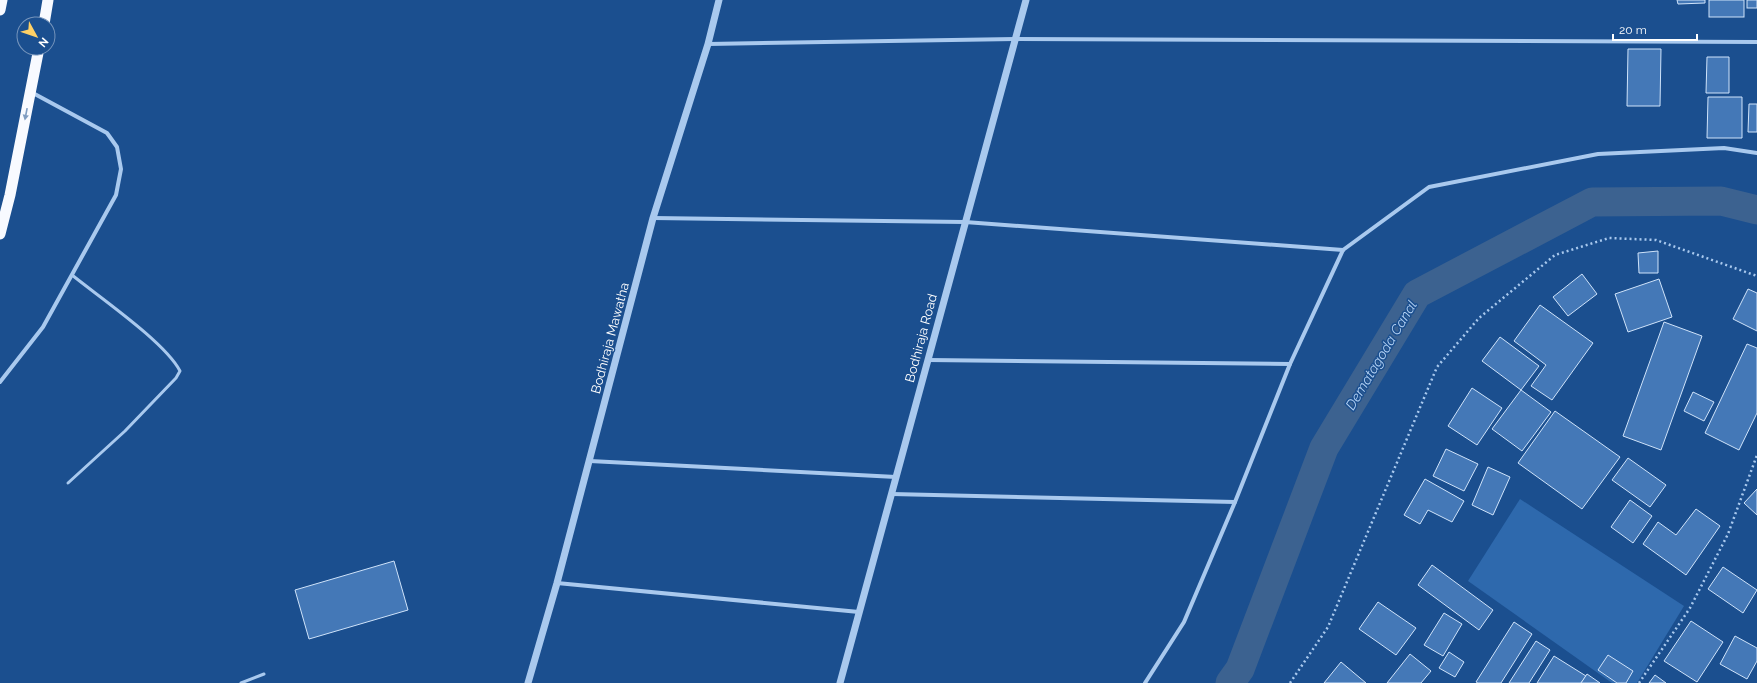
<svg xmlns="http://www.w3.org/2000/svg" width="1757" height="683" font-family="Raleway,sans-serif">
  <rect width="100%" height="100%" fill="#1b4f8f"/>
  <polygon fill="#2e69ad" points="1520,499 1684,606 1637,683 1612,683 1468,581"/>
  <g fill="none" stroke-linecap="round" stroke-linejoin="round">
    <polyline stroke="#3c6290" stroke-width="29" points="1230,683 1240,669 1324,448 1417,294 1592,202 1721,201 1757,210"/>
  </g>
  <g fill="#4478b7" stroke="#cfe3fa">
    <polygon points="1677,0 1705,0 1705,3 1678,4"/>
    <rect x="1709" y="0" width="35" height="17"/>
    <rect x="1747" y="0" width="10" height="8"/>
    <polygon points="1628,49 1661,49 1660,106 1627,106"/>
    <polygon points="1707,57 1729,57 1729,93 1706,93"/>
    <polygon points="1708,97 1742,97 1742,138 1707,138"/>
    <polygon points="1749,104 1757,104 1757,132 1748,132"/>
    <polygon points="1658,251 1658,273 1639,273 1638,253"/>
    <polygon points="1582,274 1597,294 1568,316 1553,297"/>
    <polygon points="1659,279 1672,317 1628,332 1615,294"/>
    <polygon points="1748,289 1757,293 1757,331 1733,319"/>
    <polygon points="1540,305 1593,343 1552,400 1531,386 1546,365 1514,341"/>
    <polygon points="1664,322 1702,336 1661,450 1623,436"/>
    <polygon points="1500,337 1539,366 1521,390 1482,361"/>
    <polygon points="1747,344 1757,348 1757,413 1739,450 1705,433"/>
    <polygon points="1472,388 1502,408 1477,445 1448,426"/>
    <polygon points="1521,390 1551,412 1522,451 1492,429"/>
    <polygon points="1693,392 1714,402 1704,421 1684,411"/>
    <polygon points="1555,411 1620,457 1582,509 1518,463"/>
    <polygon points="1446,449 1478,464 1464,491 1433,476"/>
    <polygon points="1628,458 1666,485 1650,507 1612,480"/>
    <polygon points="1488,467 1510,477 1493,515 1472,505"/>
    <polygon points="1425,479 1464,501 1452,522 1428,510 1420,524 1404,515"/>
    <polygon points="1757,489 1757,515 1744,503"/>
    <polygon points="1630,500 1652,516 1633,543 1611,527"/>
    <polygon points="1696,509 1720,526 1686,575 1643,544 1658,522 1676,535"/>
    <polygon points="394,561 408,610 309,639 295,590"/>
    <polygon points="1432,565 1493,610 1479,630 1418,585"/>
    <polygon points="1723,567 1757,590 1743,613 1708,589"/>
    <polygon points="1378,602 1416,628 1396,655 1359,629"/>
    <polygon points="1444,613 1462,624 1443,656 1424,645"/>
    <polygon points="1691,621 1723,642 1697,682 1664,661"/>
    <polygon points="1514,622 1532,634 1501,683 1478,683 1476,682"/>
    <polygon points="1735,636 1757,648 1757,661 1747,679 1720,664"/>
    <polygon points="1536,641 1550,650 1529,683 1509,683"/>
    <polygon points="1449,652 1464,662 1455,677 1439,668"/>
    <polygon points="1410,654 1431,671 1421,683 1387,683"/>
    <polygon points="1608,655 1633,671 1626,683 1617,683 1598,670"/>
    <polygon points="1554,656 1586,676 1581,683 1537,683"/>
    <polygon points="1341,662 1366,683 1324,683"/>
    <polygon points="1587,674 1600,683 1581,683"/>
    <polygon points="1655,675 1666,683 1649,683"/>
  </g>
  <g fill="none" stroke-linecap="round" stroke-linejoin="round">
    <g stroke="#a9c9ee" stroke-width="2.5" stroke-dasharray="2 3" stroke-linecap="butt">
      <polyline points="1290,683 1328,627 1437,367 1479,318 1555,255 1609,238 1656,240 1757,276"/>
      <polyline points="1639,683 1690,608 1728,534 1757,455"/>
    </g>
    <g stroke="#a9c9ee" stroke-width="3">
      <path d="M68 483 125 431 176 378 180 371C165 342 99 297 72 275"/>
      <polyline points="241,683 264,674"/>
    </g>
    <g stroke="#a9c9ee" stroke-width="4">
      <polyline points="708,44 1015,39 1757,42"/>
      <polyline points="653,218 965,222 1343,250"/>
      <polyline points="928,360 1290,364"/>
      <polyline points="0,382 43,327 116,195 121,169 117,147 107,133 31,92"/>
      <polyline points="590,461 896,477"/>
      <polyline points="892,494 1235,502"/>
      <polyline points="557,583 859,612"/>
      <polyline points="1145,683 1184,622 1235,502 1290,364 1343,250 1429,187 1598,154 1724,148 1757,153"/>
    </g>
    <g stroke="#a9c9ee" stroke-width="7">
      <polyline points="528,683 557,583 653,218 708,44 719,0"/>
      <polyline points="840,683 1026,0"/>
    </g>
    <g stroke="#f8faff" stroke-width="11">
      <polyline points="0,10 2,0"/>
      <polyline points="44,24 48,0"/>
      <polyline points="0,234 10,195 39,48"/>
    </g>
  </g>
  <defs><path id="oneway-solid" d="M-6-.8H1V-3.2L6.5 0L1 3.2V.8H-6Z"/></defs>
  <use fill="#7e9cc1" href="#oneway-solid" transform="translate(26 114) rotate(101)"/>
  <g text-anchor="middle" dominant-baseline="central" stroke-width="3" stroke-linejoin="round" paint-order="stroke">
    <g font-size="13" fill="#fff" stroke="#1b4f8f">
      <text transform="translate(610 338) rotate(-75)">Bodhiraja Mawatha</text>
      <text transform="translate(921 338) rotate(-75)">Bodhiraja Road</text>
    </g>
    <g font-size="14" font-style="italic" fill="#b5d3f5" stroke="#1b4f8f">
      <text transform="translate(1381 355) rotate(-59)">Dematagoda Canal</text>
    </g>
  </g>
  <g transform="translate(36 36) rotate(130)"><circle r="19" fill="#1b4f8f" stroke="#7695bc"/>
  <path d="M0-3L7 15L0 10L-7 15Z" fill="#ffd166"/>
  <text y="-6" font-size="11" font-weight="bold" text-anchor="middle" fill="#ffffff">N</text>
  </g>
  <path d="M1613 34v6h84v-6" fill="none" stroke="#ffffff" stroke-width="2"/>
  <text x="1619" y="34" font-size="12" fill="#ffffff" stroke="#1b4f8f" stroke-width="3" paint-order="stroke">20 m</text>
</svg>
